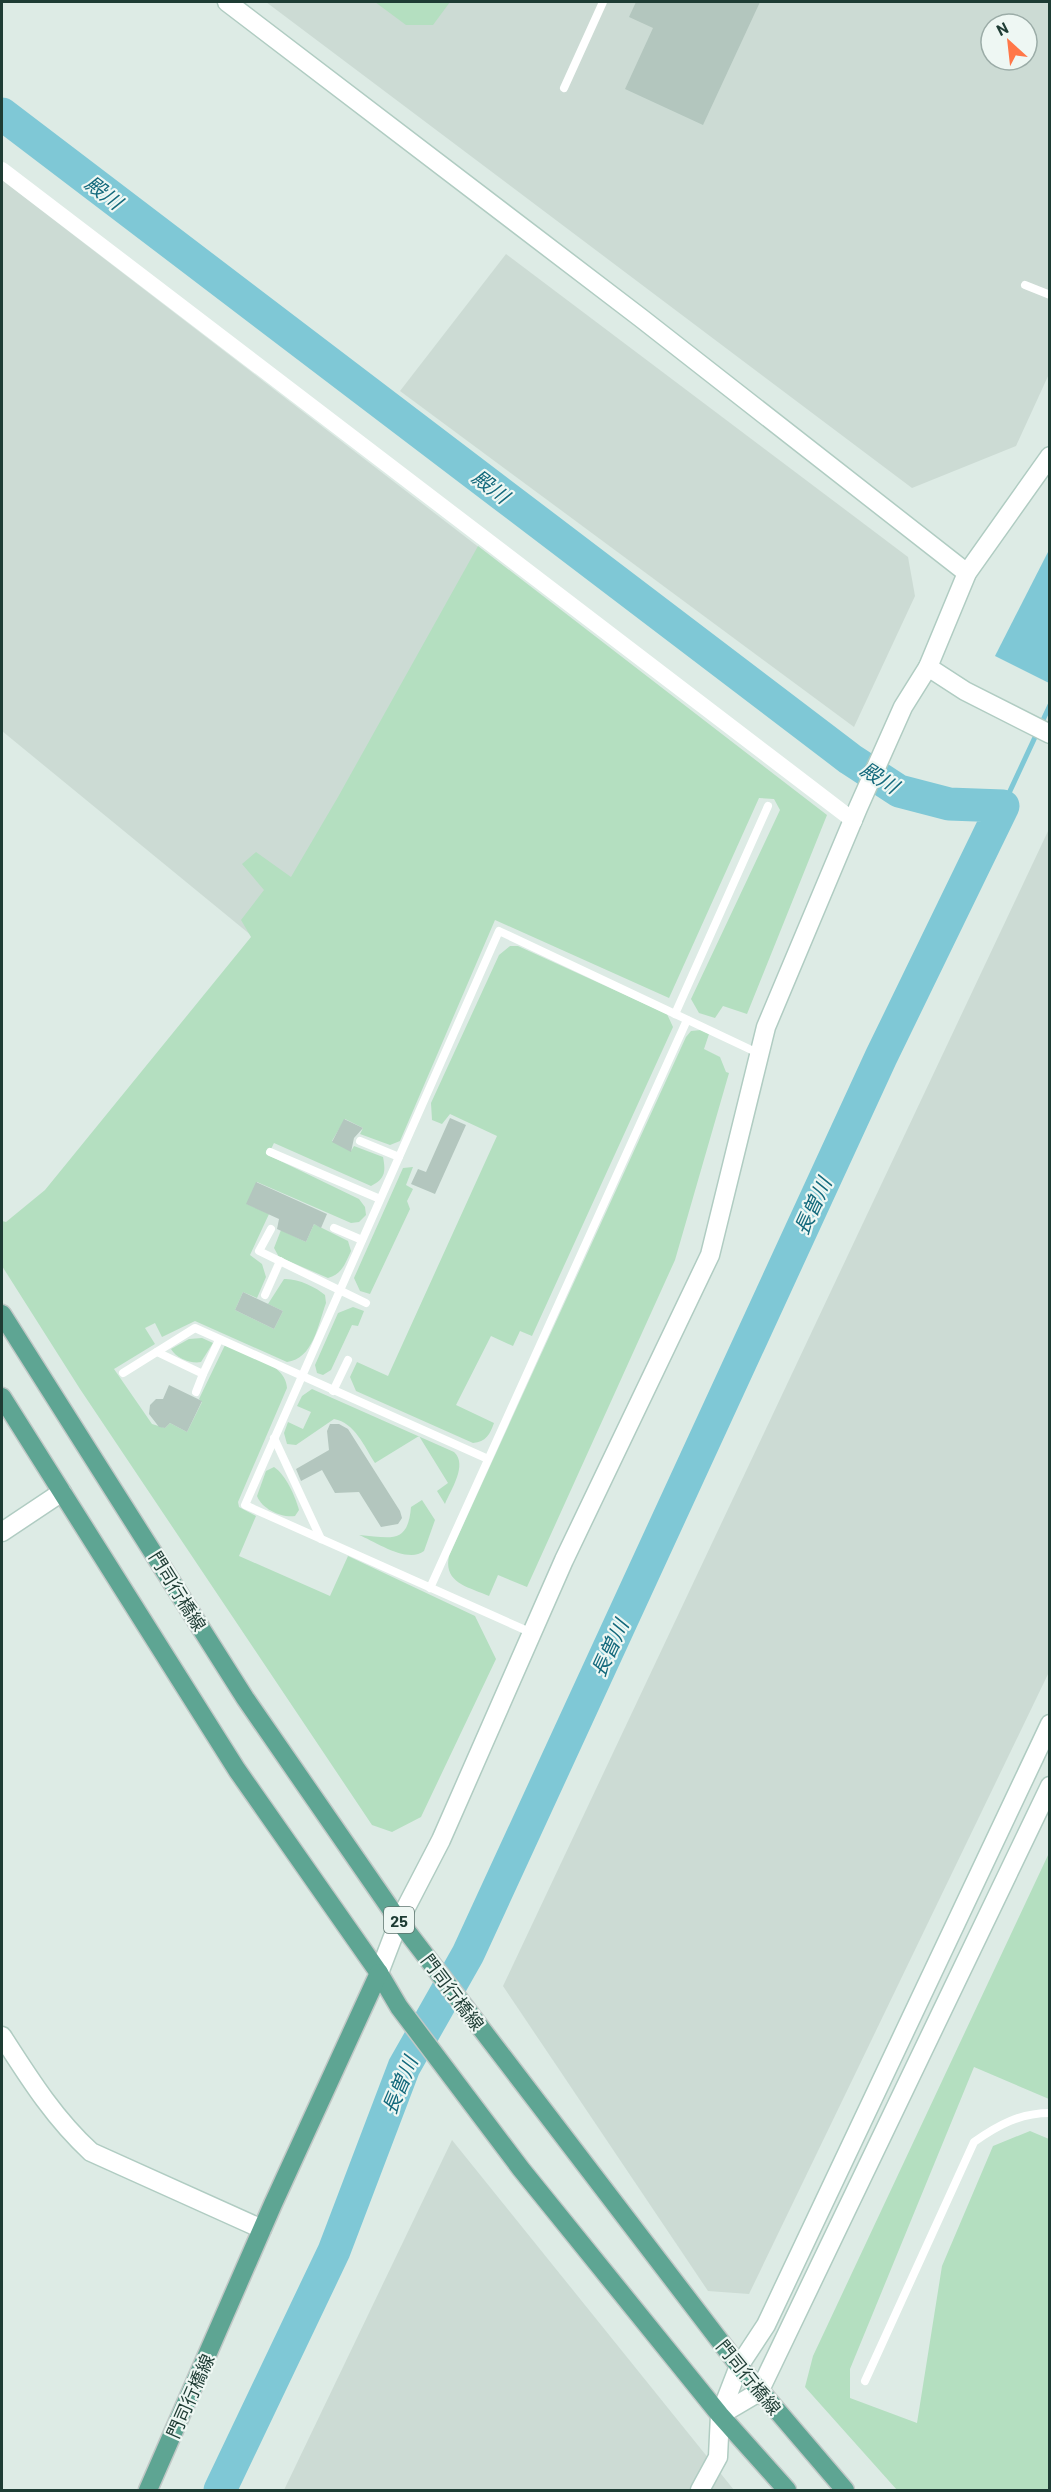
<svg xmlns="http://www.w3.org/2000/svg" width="1051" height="2492" font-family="Barlow,'Noto Sans JP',sans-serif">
  <rect width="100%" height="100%" fill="#ddebe5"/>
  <g fill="#ccdbd4" fill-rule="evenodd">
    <path d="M266 2H1049V374L1016 446 912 488ZM991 24H1027V60H991Z"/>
    <polygon points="2,180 511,572 252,936 2,731"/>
    <polygon points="506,254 908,557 915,596 854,727 400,391"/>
    <polygon points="1049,829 1049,1672 749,2294 708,2291 503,1986"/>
    <polygon points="452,2140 734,2490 284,2490"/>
  </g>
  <g fill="#b4dfc0">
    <polygon points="375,2 450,2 433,25 406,25"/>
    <path d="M478 546 827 815 747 1014 723 1006 715 1018 699 1013 691 999 780 810 774 799 759 798 669 998 495 920 400 1141 390 1145 360 1134 363 1128 345 1119 332 1141 351 1151 354 1146 383 1157C386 1172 385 1179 371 1186L274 1143 268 1155 359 1199 365 1207 366 1215 359 1222 351 1223 257 1182 247 1204 269 1214 250 1255 262 1264 266 1277 257 1298 243 1292 235 1310 274 1329 283 1311 268 1304 284 1279C297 1278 316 1287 325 1295L326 1303C318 1325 313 1359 287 1362L195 1321 162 1337 155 1323 145 1328 155 1344 114 1369 152 1424 165 1428 170 1423 187 1432 202 1402 199 1399 225 1345C246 1354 286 1363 287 1388L238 1502 239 1507 256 1516 239 1556 330 1596 348 1556 475 1616 496 1659 421 1817 392 1832 372 1825 80 1389 2 1266V1221L6 1222 45 1190 251 937 241 920 264 890 242 864 256 852 291 877 338 797Z"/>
    <path d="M510 946H518L667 1014 673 1027 532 1336 520 1331 513 1346 491 1336 456 1405 494 1423C490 1434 486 1442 473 1443L356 1391 350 1377 357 1362 388 1376 497 1136 450 1114 442 1124 432 1120 431 1103 499 955Z"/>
    <path d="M701 1030 709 1034 704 1049 720 1057 726 1072 729 1073 675 1260 527 1587 498 1575 489 1596C468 1587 443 1583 449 1556L686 1037 691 1031Z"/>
    <polygon points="413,1167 406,1185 413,1189 407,1201 410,1209 370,1294 360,1291 354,1278 403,1168"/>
    <path d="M314 1224 348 1241 351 1251C345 1264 342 1274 328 1278L279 1257 274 1248 281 1230 306 1242Z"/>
    <polygon points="353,1307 364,1311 358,1326 352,1325 331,1370 323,1375 317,1373 315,1365 338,1313"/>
    <path d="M202 1338 213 1343 201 1362C191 1364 176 1358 171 1349L189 1339Z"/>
    <path d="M312 1389 454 1452C468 1465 451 1489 445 1504L437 1491 448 1483 419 1436 375 1463C364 1446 355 1423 334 1419L296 1445 287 1444 284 1433 288 1422 303 1429 311 1412 297 1406 302 1396Z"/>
    <path d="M274 1467C286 1475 295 1496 299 1510L295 1516C281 1518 262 1509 257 1496L266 1471Z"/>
    <path d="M422 1500 435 1520 424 1551C408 1564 376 1542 359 1535 389 1537 408 1546 411 1507Z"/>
    <polygon points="1049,1853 1049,2099 974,2067 850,2369 850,2398 917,2423 942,2266 993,2146 1030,2131 1049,2139 1049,2490 897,2490 805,2387 813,2356"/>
  </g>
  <polygon fill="#7fc8d6" points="1049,550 1049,683 995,656"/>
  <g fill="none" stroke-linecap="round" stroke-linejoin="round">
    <polyline stroke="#7fc8d6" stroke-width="5" points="1003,806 1050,705"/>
    <polyline stroke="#7fc8d6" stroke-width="33" points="2,114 850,759 899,791 949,804 1003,806 881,1057 468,1954 404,2067 334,2251 220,2490"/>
  </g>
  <g fill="#b3c6be">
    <polygon points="636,2 760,2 703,125 625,89 653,28 629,17"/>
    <polygon points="450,1118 466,1125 435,1194 411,1184 418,1169 426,1172"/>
    <polygon points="344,1119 363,1128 354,1138 351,1152 332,1142"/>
    <polygon points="256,1182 327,1214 321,1228 314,1224 306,1242 277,1229 279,1219 246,1204"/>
    <polygon points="243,1292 283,1311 274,1329 235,1310"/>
    <polygon points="169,1385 202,1401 187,1432 170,1423 165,1428 159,1427 149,1414 150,1405 156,1399 163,1399"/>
    <polygon points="330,1424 339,1424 348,1429 400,1511 402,1518 398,1524 381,1527 359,1492 335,1493 322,1470 301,1481 296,1469 329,1450 327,1431"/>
  </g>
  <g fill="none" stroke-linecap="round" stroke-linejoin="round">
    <g stroke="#b0ccc2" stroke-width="21">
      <g id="secondary">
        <polyline points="227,2 641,318 967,573"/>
        <polyline points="928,667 965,691 1050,734"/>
        <polyline points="2,1532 62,1492"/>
        <polyline points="379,1973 399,1921 441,1840 564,1560 710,1255 766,1027 858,808 903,707 928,667 967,573 1050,456"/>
        <path d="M2 2036C29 2078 54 2118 91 2152L262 2229"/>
        <polyline points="720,2415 759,2392 1050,1786"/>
        <polyline points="700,2490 718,2457 720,2415 739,2366 766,2325 1050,1724"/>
      </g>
    </g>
    <g stroke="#c0c8c6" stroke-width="21">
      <g id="primary">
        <polyline points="2,1314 245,1698 399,1921 739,2366 845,2490"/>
        <polyline points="2,1397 237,1770 379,1973 399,2007 521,2169 720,2415 787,2490"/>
        <polyline points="148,2490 273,2204 379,1973"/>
      </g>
    </g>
    <g stroke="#fff" stroke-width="8">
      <polyline points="564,88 603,2"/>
      <polyline points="1025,285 1050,295"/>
      <polyline points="675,1014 768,806"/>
      <polyline points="360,1141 399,1157"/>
      <polyline points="270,1152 380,1199"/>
      <polyline points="334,1228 362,1240"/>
      <polyline points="271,1229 259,1251 366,1303"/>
      <polyline points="265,1295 280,1261"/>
      <polyline points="157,1352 203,1374 219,1340"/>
      <polyline points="123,1373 195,1328 488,1459"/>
      <polyline points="333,1391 348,1360"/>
      <polyline points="196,1392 203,1374"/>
      <polyline points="274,1438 321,1539"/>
      <polyline points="430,1588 687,1020"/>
      <polyline points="532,1633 245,1505 499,931 760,1054"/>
      <path d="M865 2381 974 2142C998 2125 1020 2113 1050 2113"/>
    </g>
    <polyline stroke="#fff" stroke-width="16" points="2,170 854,821"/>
    <use href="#secondary" stroke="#fff" stroke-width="18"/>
    <use href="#primary" stroke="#5ea593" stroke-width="18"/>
  </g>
  <g text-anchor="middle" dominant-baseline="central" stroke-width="4.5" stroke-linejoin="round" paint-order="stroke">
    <rect fill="#eef7f3" stroke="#5c746d" stroke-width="1.5" x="384" y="1907" width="30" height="26" rx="4.5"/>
    <g font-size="16" font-weight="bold" fill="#1e3c34">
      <text x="399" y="1920">25</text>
    </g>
    <g font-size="18" fill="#1e3c34" stroke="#eef7f3">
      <text transform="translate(178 1591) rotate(58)">門司行橋線</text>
      <text transform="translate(453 1992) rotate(53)">門司行橋線</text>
      <text transform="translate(749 2377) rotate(51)">門司行橋線</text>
      <text transform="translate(190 2396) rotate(-66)">門司行橋線</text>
    </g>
    <g font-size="20" font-style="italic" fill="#13697c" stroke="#eef7f3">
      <text transform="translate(104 192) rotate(37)">殿川</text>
      <text transform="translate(491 486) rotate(37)">殿川</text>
      <text transform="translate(880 777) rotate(32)">殿川</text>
      <text transform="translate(812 1206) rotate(-65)">長曽川</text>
      <text transform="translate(609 1648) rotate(-65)">長曽川</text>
      <text transform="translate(399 2085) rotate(-67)">長曽川</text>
    </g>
  </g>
  <rect width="1051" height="2492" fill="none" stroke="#1e3c34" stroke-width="6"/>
  <g transform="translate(1009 42) rotate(333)"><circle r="28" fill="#eef7f3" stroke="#9baca7" stroke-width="1.5"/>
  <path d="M0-4.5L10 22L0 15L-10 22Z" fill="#ff7748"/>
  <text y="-9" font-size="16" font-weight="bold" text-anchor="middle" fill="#1e3c34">N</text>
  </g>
</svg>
